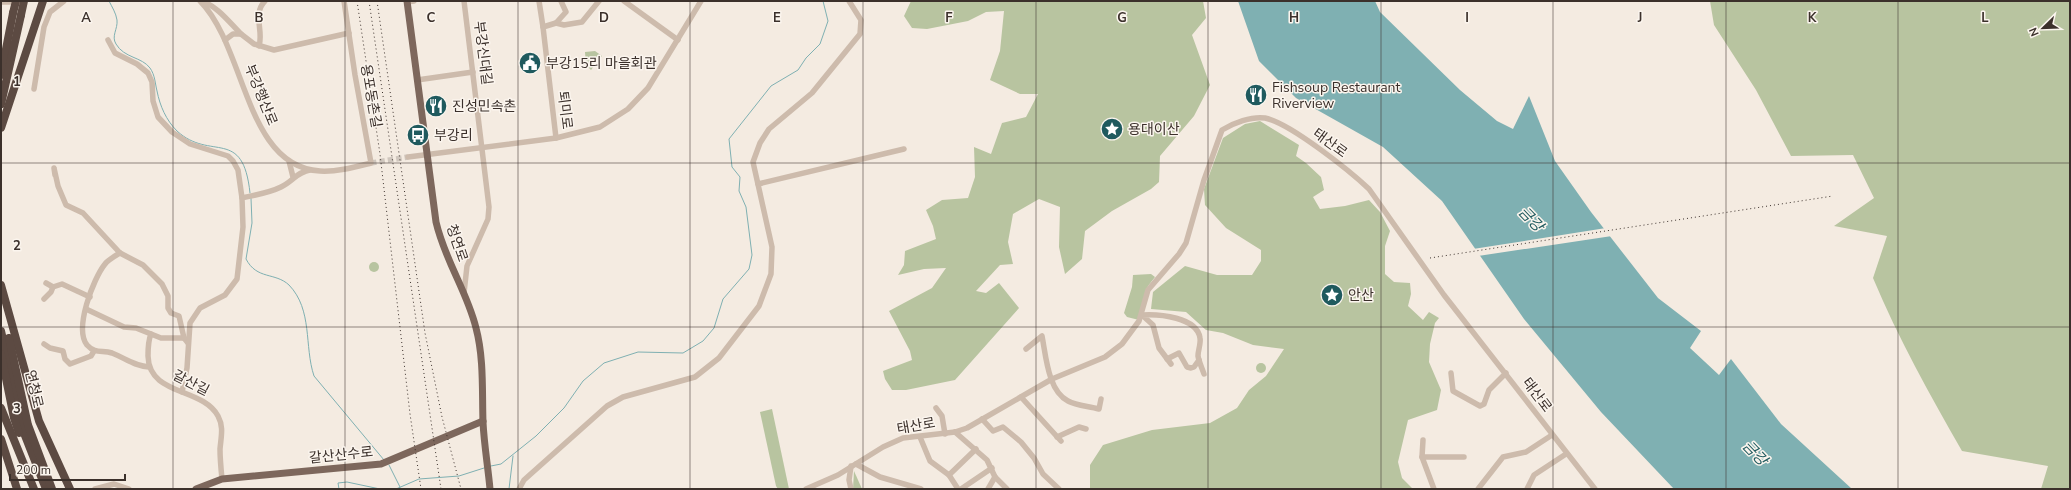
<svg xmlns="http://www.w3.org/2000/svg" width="2071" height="490" font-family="'Nunito Sans','Noto Sans KR',sans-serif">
  <rect width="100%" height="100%" fill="#f4ebe1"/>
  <g fill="#b8c4a0">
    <polygon points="911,1 1203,1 1206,18 1192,35 1210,85 1194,116 1160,156 1159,182 1151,189 1112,211 1085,231 1082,259 1065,274 1059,247 1060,207 1039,199 1013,214 1008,242 1013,264 1000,265 976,291 986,293 999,283 1019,308 955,380 906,390 892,390 885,379 883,371 912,360 910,351 889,311 932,288 946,268 924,269 898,275 904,265 905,251 936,239 933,226 926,210 942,200 968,198 975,177 974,147 991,154 1002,123 1026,117 1038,94 1020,94 990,80 1000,51 1004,11 986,12 968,21 927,29 912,28 904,16"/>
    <path d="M1710 1H2070V489H2041L2048 466 1962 451C1930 395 1898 338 1873 278L1887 236 1834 226 1874 198 1853 155 1791 156 1756 90 1714 25Z"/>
    <polygon points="595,51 602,56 591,70 586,65 585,52"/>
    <polygon points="1260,121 1299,145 1296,156 1306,163 1321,177 1324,190 1313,197 1320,209 1345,206 1369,200 1380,212 1390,231 1385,246 1385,274 1394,282 1410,283 1411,294 1408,306 1423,320 1429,312 1439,318 1435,323 1430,344 1429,362 1441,390 1437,410 1408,420 1398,462 1402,478 1413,489 1090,489 1090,465 1103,445 1152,430 1210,423 1237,408 1249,390 1266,376 1284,349 1253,345 1223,333 1206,330 1186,312 1151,309 1153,292 1185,266 1217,275 1252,275 1261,261 1261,250 1226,228 1205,205 1204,189 1223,138 1245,124"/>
    <circle cx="374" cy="267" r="5"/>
    <polygon points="1151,274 1155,277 1148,286 1139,320 1127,317 1124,313 1132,287 1133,275"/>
    <circle cx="1261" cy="368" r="5"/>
    <polygon points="772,409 789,489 778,489 776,486 760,412"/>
    <polygon points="854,471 862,489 853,489"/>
  </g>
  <polygon fill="#7fb0b2" points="1238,1 1375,1 1380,12 1460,90 1497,121 1513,129 1529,96 1555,161 1591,212 1658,298 1701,331 1690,348 1719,375 1731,359 1781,424 1852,489 1674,489 1601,412 1524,319 1442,201 1383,147 1296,98 1259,61"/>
  <polygon fill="#f4ebe1" points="1606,228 1612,236 1478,256 1473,249"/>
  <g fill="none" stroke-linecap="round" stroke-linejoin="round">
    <g stroke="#7fb0b2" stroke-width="1">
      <path d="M109 1C112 7 116 13 117 20 118 29 111 36 116 44 124 58 142 57 150 68 155 75 155 83 157 91 160 106 166 120 177 131 211 162 243 126 250 193"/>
      <path d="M251 198 252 223 246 259C257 280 275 272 289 285 313 310 304 346 314 376L384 460"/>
      <polyline points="389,465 400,487"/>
      <polyline points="491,466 501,464 536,436 564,408 583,381 604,363 638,352 683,353 703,341 714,328 723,299 749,269 752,255 746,207 739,191 740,177 732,167 729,139 771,86 798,70 806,58 820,44 828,21 823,1"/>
      <polyline points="339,489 338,483 347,482 380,489"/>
      <polyline points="396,489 419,479 459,476 484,468"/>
      <polyline points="509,489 513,456"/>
    </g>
    <polyline stroke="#cfc6bd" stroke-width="5.5" stroke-dasharray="5.5 3" stroke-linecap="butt" points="371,163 408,157"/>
    <g stroke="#cdbbac" stroke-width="5.5">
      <path d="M200 1C246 47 245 167 320 171 337 172 355 167 371 163L355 75 344 1"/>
      <path d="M202 1C218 7 229 22 241 34"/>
      <polyline points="464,1 489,207 488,219 467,266 464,293"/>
      <polyline points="539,1 543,27"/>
      <polyline points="624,1 678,40"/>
      <polyline points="1,2 18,2"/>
      <polyline points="407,2 414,1"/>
      <polyline points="556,23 566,12 561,1"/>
      <polyline points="108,40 115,53 137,64 148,73 152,82 153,101 158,117 172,132 190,144 228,156 233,161 238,170 242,198"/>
      <polyline points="225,40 233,34 241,34 254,44 274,50 349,33"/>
      <path d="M259 46C264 31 252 14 265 1"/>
      <polyline points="417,80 473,72"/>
      <polyline points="34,89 44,27 50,12 64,1"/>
      <polyline points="556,138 543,27 556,23 564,25 582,22 599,1"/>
      <polyline points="408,157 556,138 600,127 628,109 648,88 701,1"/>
      <polyline points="289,161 293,177"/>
      <polyline points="55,175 54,168 58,186 66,205 83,213 120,253 143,265 162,284 168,296 168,308 171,313 179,316 184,338 188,343"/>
      <polyline points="758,184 904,149"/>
      <path d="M120 253C115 256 108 260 105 264 93 279 74 329 87 345 95 354 102 350 112 353 127 359 132 365 149 367"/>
      <polyline points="46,283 53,287"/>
      <polyline points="44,299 51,292 53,287 62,284 90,297"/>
      <polyline points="86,309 124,327 136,328 161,338 184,338"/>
      <path d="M151 334C148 341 148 348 148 356 149 396 202 387 218 416 224 427 221 437 220 449 220 459 221 469 222 479"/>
      <polyline points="44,344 50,348 63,351 65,359 70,364 91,356 94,351"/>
      <path d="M1026 349 1042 336C1046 356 1048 391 1068 401 1077 406 1089 406 1099 409L1101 399"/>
      <polyline points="1167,359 1179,353 1187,367 1191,368 1194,367 1199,360"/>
      <path d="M1171 364 1159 348 1153 325 1142 315C1159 314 1197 317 1200 338 1201 344 1198 350 1198 356 1199 362 1202 368 1204 374"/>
      <polyline points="1451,373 1453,391 1480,406 1484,404 1489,390 1506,373"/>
      <path d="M182 392 187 368 190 323 200 308 225 295 237 279 243 227 242 198C255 195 269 193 281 187 293 181 297 172 310 170"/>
      <polyline points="1021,397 1061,441"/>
      <polyline points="936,408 942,416 945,434"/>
      <polyline points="982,419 993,431 1003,427 1021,442 1034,458 1043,474 1059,489"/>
      <polyline points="955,432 987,460 995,477 1007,489"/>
      <polyline points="920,437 930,461 949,475 958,489"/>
      <polyline points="1057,437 1079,427 1086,429"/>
      <polyline points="1422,457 1423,440"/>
      <polyline points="856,464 880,477 921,489"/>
      <polyline points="949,475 976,449"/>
      <polyline points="95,489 114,484 129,489"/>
      <polyline points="519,489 524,480 607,406 623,397 695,377 719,358 759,306 771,274 772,247 753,162 760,143 769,129 812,93 860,34 861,20 849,1"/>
      <path d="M806 489 838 475 883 447 903 438 955 432 967 428 1052 379 1105 357 1122 344 1139 321 1148 290 1179 254 1186 243 1204 180 1222 130C1233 123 1252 116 1265 118 1290 123 1350 171 1369 189L1444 295 1595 489"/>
      <polyline points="851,489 849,480 851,466"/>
      <polyline points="961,489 992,468"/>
      <polyline points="988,489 995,477"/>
      <polyline points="1434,489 1422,457 1464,457"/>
      <polyline points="1478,489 1503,457 1526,452 1552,435"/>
      <polyline points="1527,489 1534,475 1566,454"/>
    </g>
    <g stroke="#7d675c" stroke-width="7">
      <path d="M407 1 436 222C445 261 467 291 476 328 484 358 482 391 483 422 484 444 488 467 490 489"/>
      <polyline points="196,489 222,479 381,464 483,421"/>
    </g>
    <g stroke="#5c4a42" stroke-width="8">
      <polyline points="1,75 13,13"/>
      <polyline points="1,104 21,15"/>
      <polyline points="1,128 43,1"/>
      <polyline points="1,285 39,421 70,489"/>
      <polyline points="1,331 24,433 46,489"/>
      <polyline points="9,338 28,425 52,489"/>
      <polyline points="1,354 14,418 19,433"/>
      <polyline points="1,408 34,489"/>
      <polyline points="1,439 17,489"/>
    </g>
    <g stroke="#3b302b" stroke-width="1" stroke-dasharray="1 3" stroke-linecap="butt">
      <polyline points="357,1 380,154 410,414 421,489"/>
      <polyline points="369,1 441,489"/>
      <polyline points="377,1 425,333 442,417 461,489"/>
      <polyline points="1430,258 1833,196"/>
    </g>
    <g stroke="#5c4a42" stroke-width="8">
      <polyline points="13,13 16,1"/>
      <polyline points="21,15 24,1"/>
    </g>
  </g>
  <path fill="none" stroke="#3b302b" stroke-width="1" stroke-opacity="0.55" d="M173 1V489M345 1V489M518 1V489M690 1V489M863 1V489M1036 1V489M1208 1V489M1381 1V489M1553 1V489M1726 1V489M1898 1V489M1 163H2070M1 327H2070"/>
  <defs>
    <g id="civic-disc" transform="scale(1.15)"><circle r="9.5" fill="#1f5a5e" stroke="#fbf5ee"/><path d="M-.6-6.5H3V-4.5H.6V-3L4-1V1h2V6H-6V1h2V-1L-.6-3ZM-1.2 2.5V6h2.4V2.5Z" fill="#fff"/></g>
    <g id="restaurant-disc" transform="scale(1.15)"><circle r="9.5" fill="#1f5a5e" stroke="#fbf5ee"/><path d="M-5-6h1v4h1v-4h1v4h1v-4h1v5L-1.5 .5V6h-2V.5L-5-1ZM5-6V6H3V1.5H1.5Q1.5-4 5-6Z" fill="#fff"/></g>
    <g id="sight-disc" transform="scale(1.15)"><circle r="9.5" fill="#1f5a5e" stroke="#fbf5ee"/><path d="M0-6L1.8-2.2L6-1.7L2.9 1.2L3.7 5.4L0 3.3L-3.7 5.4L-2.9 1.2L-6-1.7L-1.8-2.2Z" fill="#fff"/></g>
    <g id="bus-disc" transform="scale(1.15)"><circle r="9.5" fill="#1f5a5e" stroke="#fbf5ee"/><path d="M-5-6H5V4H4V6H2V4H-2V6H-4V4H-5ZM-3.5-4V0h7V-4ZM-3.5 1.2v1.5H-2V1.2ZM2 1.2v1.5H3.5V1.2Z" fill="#fff"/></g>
  </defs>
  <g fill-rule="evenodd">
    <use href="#civic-disc" x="530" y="63"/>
    <use href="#restaurant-disc" x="1256" y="95"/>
    <use href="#restaurant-disc" x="436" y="106"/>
    <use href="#sight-disc" x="1112" y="129"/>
    <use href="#bus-disc" x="418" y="135"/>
    <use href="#sight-disc" x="1332" y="295"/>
  </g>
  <g text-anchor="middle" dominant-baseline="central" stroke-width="3" stroke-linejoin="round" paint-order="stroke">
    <g font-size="14" fill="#3b302b" stroke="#fbf5ee">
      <text transform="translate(483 53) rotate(83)">부강신대길</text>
      <text transform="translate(261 95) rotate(68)">부강행산로</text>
      <text transform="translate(371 96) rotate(80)">용포동촌길</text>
      <text transform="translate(565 110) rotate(83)">퇴미로</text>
      <text transform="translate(1330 143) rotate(36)">태산로</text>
      <text transform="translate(457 243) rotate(71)">청연로</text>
      <text transform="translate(191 383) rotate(27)">갈산길</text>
      <text transform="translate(34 389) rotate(77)">연청로</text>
      <text transform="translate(1537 395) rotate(53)">태산로</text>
      <text transform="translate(916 426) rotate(-10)">태산로</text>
      <text transform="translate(341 455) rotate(-6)">갈산산수로</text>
    </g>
    <g font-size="14" fill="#3b302b" stroke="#fbf5ee" text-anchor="start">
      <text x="546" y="63">부강15리 마을회관</text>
      <text x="1272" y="87">Fishsoup Restaurant<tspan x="1272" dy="16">Riverview</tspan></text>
      <text x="452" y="106">진성민속촌</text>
      <text x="1128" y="129">용대이산</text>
      <text x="434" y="135">부강리</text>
      <text x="1348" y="295">안산</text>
    </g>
    <g font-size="15" font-style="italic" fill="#1f5a5e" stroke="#fbf5ee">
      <text transform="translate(1531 219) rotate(46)">금강</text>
      <text transform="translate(1755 453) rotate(46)">금강</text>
    </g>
  </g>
  <g font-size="13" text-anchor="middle" font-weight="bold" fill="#3b302b" stroke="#fbf5ee" stroke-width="3" stroke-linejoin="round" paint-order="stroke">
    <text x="86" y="22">A</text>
    <text x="259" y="22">B</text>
    <text x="431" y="22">C</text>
    <text x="604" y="22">D</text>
    <text x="777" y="22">E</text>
    <text x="949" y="22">F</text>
    <text x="1122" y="22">G</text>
    <text x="1294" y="22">H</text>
    <text x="1467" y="22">I</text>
    <text x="1640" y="22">J</text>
    <text x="1812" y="22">K</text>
    <text x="1985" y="22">L</text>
    <text x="17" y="86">1</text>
    <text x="17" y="250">2</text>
    <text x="17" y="413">3</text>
  </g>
  <rect width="2071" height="490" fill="none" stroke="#3b302b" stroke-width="4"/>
  <g transform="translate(2043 28) rotate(247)" stroke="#fbf5ee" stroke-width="3" paint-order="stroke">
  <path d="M0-3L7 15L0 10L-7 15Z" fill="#3b302b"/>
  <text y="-6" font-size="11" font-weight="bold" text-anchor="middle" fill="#3b302b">N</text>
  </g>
  <path d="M10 474v6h115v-6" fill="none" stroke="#3b302b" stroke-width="2"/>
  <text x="16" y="474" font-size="12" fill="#3b302b" stroke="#fbf5ee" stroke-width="3" paint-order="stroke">200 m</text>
</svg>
